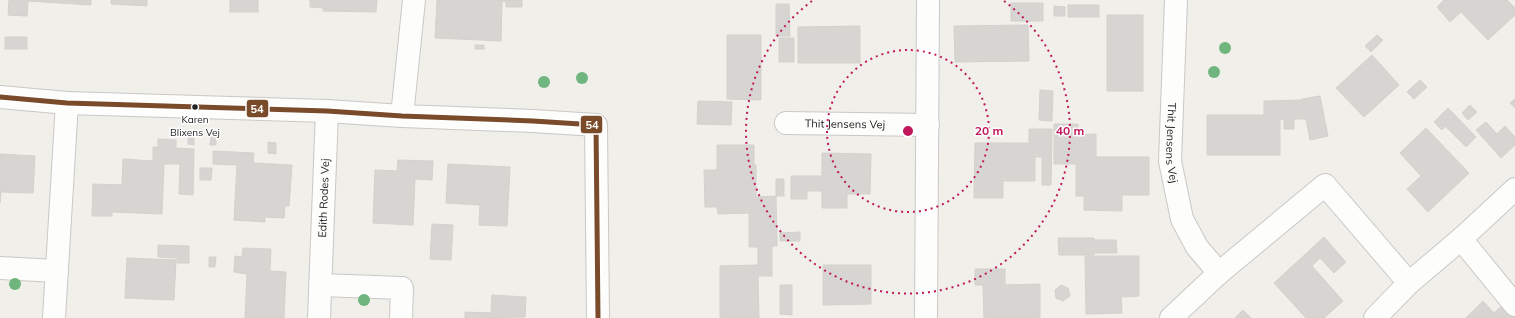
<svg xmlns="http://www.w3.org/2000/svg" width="1515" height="318" font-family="Mulish,sans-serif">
  <rect width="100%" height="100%" fill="#f0efea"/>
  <g fill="#d7d5d1" stroke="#d3d1cb">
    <polygon points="9,0 91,0 91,5 28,1 27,16 8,15"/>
    <polygon points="111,0 147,0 147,6 111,4"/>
    <rect x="230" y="0" width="28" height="12"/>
    <polygon points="310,0 377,0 376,12 323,11 323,8 310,7"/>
    <polygon points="437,0 522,0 522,7 506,7 506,2 502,1 501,41 435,38"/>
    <polygon points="1444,0 1507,0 1515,8 1515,15 1488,40 1461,12 1450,22 1437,7"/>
    <rect x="1011" y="3" width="32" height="18"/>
    <polygon points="776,4 789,4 790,36 776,36"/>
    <rect x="1068" y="5" width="31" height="12"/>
    <polygon points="1054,6 1065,7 1065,16 1054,16"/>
    <rect x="1107" y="15" width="36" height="76"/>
    <polygon points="1028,25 1029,61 955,62 954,26"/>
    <polygon points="860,26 860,63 798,63 798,27"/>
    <polygon points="727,35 761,35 761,100 727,99"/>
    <polygon points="1377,35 1383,40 1371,52 1365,46"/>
    <rect x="5" y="37" width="22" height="12"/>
    <rect x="779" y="38" width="15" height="24"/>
    <rect x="475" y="45" width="9" height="4"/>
    <polygon points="1372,55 1399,85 1364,117 1336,88"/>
    <polygon points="1420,80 1427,87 1414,99 1407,92"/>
    <polygon points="1040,90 1053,91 1052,121 1039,120"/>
    <polygon points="1320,96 1328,136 1310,140 1306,119 1294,119 1294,129 1284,129 1284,119 1280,119 1280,155 1207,155 1207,115 1264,115 1264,101 1302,100 1302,99"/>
    <polygon points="1515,99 1515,108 1510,103"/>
    <polygon points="698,101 732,102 731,125 697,124"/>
    <polygon points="1470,105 1477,112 1468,120 1462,113"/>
    <polygon points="1448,108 1476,137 1466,147 1445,126 1442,130 1434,122"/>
    <polygon points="1486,122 1497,134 1505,126 1515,137 1515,145 1501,158 1476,130"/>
    <polygon points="1054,124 1078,124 1078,135 1096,134 1096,157 1149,157 1149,195 1122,195 1122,211 1084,210 1084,196 1076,196 1076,164 1054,164"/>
    <polygon points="1426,128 1469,173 1428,212 1407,189 1421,176 1400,153"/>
    <polygon points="1029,129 1052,129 1051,185 1042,185 1042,157 1035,157 1035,181 1003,181 1003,198 974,198 975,143 1029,143"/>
    <polygon points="188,133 194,134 194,145 188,144"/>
    <polygon points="211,137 216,137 216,145 210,145"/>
    <polygon points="158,139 176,140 176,148 194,149 193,195 179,194 180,164 164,164 162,214 112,212 112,216 92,216 93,184 122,185 123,159 153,161 153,147 158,147"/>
    <polygon points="268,142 276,143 276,154 268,153"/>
    <polygon points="717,145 754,145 754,165 756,165 756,197 776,196 777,246 772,246 772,276 758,276 759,318 720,318 720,266 758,265 758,247 749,247 749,213 718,214 717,207 705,207 704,170 717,170"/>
    <polygon points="213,151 254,153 253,163 292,165 289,206 285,206 284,218 265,217 265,222 234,220 237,165 213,164"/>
    <polygon points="822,153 871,154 870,194 847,194 847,208 822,208 822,191 807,191 807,199 791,199 791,176 822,176"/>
    <polygon points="0,154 35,156 33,193 1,192 0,203"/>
    <polygon points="398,160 433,161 432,180 415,179 413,225 373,223 375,170 397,171"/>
    <polygon points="448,164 510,167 507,226 479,225 480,205 446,203"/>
    <polygon points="200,168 212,168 211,180 200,180"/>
    <rect x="776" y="179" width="8" height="17"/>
    <polygon points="432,224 453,225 451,260 430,259"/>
    <polygon points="800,232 800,241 780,241 780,233"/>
    <polygon points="1324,237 1346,262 1334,273 1320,258 1312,266 1343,301 1324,318 1306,318 1274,283"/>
    <polygon points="1058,238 1094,238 1094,240 1116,240 1117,253 1094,253 1094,255 1059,255"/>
    <polygon points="158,245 189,246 189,263 177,263 177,258 158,257"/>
    <polygon points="243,248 271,249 270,271 286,272 284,318 245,318 247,274 234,272 235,256 242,257"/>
    <polygon points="1085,256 1139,256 1139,296 1121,297 1122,313 1086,314"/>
    <polygon points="209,257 216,257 215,267 209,267"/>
    <polygon points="127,258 176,260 174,300 125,298"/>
    <polygon points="823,265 871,265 871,304 823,305"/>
    <polygon points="975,269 1005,269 1005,285 1040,284 1040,318 984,318 983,285 975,285"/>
    <polygon points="780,285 792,285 792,315 780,314"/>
    <polygon points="1061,285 1068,288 1070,296 1063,301 1056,298 1055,290"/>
    <polygon points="492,295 526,297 525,317 465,318 465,312 491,313"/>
    <polygon points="1483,301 1494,313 1504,304 1515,316 1515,318 1466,318"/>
    <polygon points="1243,310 1251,318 1235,318"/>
  </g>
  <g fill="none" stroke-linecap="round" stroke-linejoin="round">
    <g stroke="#c9c8c6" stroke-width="24">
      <g id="minor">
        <path id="s1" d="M1176 0 1170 161 1182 219 1197 247 1219 273"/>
        <polyline points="0,97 67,103 327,111 402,116 533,121 596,125 598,318"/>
        <polyline points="402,116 414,0"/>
        <path id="s2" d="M786 123 928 125"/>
        <polyline points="1461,239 1515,305"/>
        <polyline points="0,268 57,271"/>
        <polyline points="321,285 402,288 401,318"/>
        <polyline points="54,318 67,103"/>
        <path id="s3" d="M319 318 327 111"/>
        <polyline points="926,318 928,0"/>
        <polyline points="1171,318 1219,273 1325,185 1409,283 1461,239 1515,189"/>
        <polyline points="1375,318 1409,283"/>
      </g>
    </g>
    <use href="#minor" stroke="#fdfdfc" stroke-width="22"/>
    <g stroke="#fff" stroke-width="8">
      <polyline id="bus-1" points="0,97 67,103 327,111 402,116 533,121 596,125 598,318"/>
    </g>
    <use href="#bus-1" stroke="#7a4b2a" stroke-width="5"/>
  </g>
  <g fill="#6fb57d">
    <circle cx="1225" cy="48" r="6"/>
    <circle cx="1214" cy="72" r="6"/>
    <circle cx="582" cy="78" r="6"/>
    <circle cx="544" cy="82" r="6"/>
    <circle cx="15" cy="284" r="6"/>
    <circle cx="364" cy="300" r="6"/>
  </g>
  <g fill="none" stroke="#c2185b" stroke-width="2" stroke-dasharray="2 4">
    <circle cx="908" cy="131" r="81"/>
    <path d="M1004 1A162 162 0 1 1 812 1"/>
  </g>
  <circle fill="#222" stroke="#fff" stroke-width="1.5" cx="195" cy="107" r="3.5"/>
  <g text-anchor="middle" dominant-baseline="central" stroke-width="3" stroke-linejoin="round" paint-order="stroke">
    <g font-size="10" fill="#222" stroke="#fff">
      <text x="195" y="119">Karen<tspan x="195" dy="13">Blixens Vej</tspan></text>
    </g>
    <g font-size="11" fill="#222" stroke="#fff">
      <text stroke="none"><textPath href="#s2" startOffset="59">Thit Jensens Vej</textPath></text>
      <text stroke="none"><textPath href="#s1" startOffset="143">Thit Jensens Vej</textPath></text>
      <text stroke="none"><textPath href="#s3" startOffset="120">Edith Rodes Vej</textPath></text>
    </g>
  </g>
  <circle cx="908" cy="131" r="6" fill="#c2185b" stroke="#fff" stroke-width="2"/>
  <g font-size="12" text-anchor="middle" font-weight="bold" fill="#c2185b" stroke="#fff" stroke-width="3" stroke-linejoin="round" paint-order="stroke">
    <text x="989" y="135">20 m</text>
    <text x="1070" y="135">40 m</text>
  </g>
  <g stroke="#fff" stroke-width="1.5">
    <rect x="246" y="99" width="23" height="19" rx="4" fill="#7a4b2a"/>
    <rect x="580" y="115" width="23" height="19" rx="4" fill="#7a4b2a"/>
  </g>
  <g font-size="11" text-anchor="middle" font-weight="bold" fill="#fff">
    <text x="257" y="113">54</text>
    <text x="592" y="129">54</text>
  </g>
</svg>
